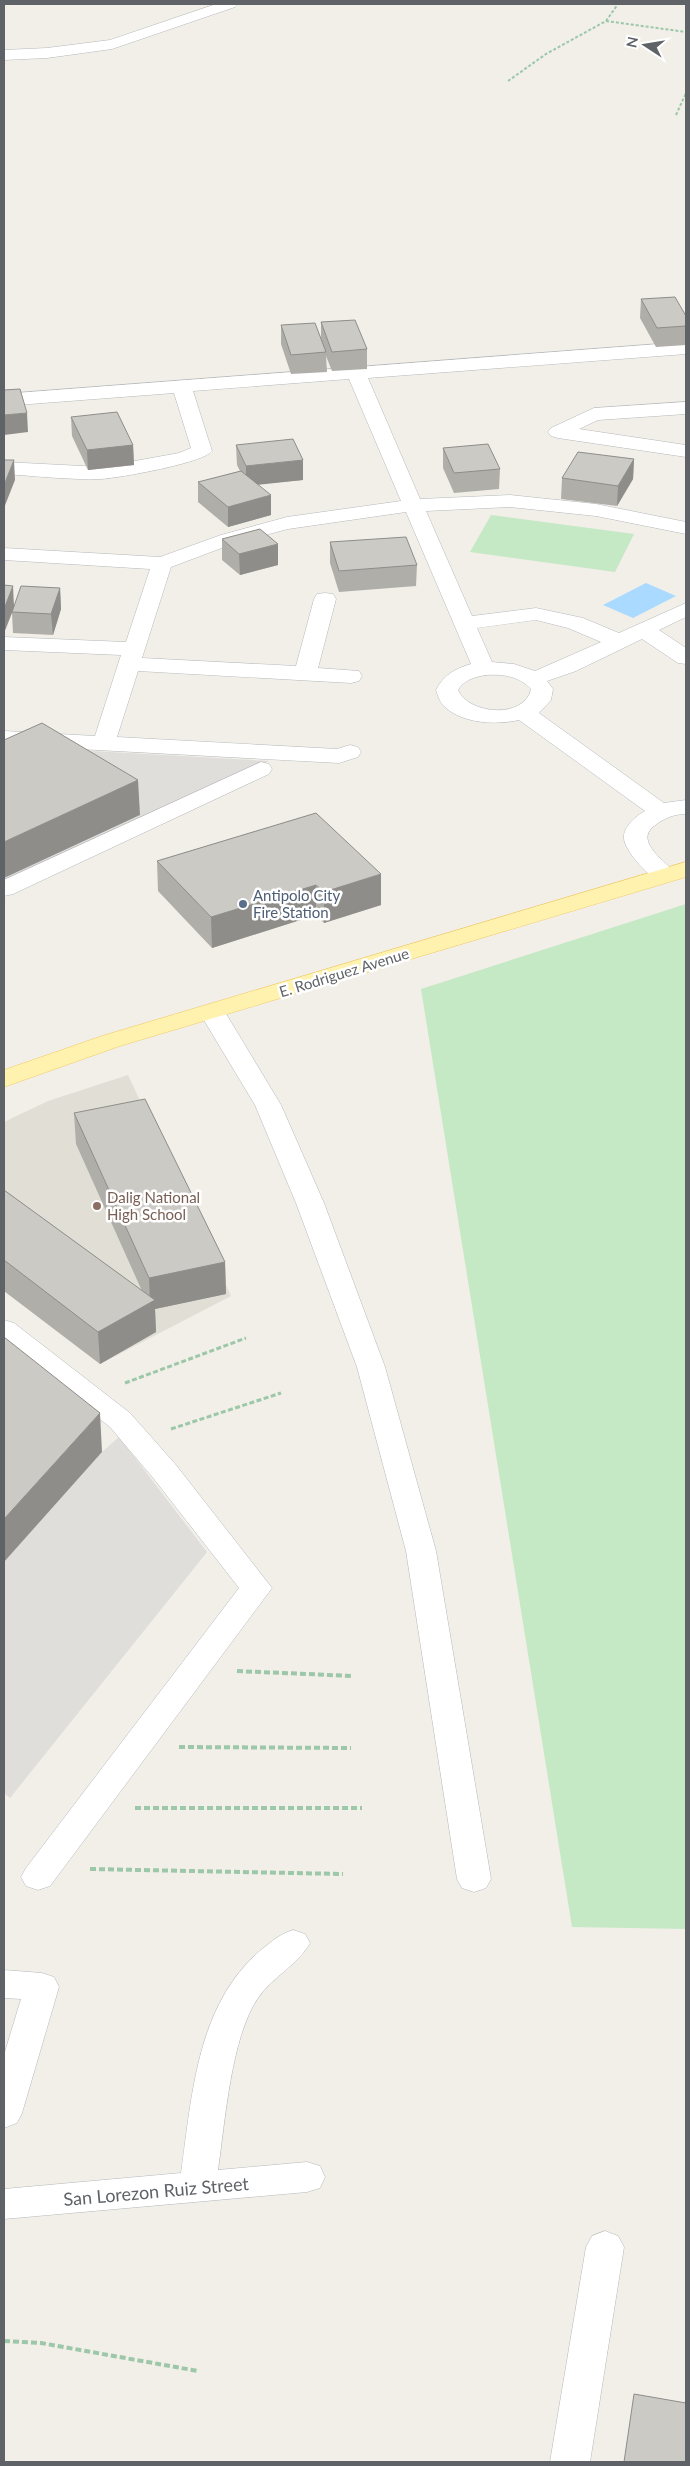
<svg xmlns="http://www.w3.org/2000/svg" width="690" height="2466" font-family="Lato,sans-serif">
  <rect width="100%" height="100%" fill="#f1efe8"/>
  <g fill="#e0deda">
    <polygon points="4,746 269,761 4,885"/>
    <polygon points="119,1437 207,1552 10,1798 4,1793 4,1562 102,1452"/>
  </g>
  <polygon fill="#e1ded6" points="128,1075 231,1296 100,1364 4,1291 4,1122 48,1101"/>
  <g fill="#c5e8c5">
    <polygon points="491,515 634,534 615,572 470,552"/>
    <polygon points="686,904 686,1929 572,1927 421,989"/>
  </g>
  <polygon fill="#aadaff" points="646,583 676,596 633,618 603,605"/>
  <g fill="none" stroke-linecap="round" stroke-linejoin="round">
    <g stroke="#b5b8bc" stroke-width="1">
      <g id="minor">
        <polygon points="216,4 238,4 235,7 112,49 47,58 4,60 4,50 47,48 110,40"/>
        <path d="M686 342V354L368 378 420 499 510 495 596 504 686 522V534L596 516 510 507 426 511 472 616 536 608 583 618 619 633 686 603V617L659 630 686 648V664L678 663 642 639 576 671 547 681 553 689 551 700 539 713 664 803 686 800V814C674 814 664 818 654 826 633 842 668 863 677 875L673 880C668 881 663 883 658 880 648 876 624 850 624 838 623 827 636 816 645 811L519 720C497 725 463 724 445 707 440 703 438 696 436 690 444 675 454 669 471 664L406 512 288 529 235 543 171 567 142 658 296 666 314 599 317 594 325 593 333 594 336 599 318 668 359 671 362 676 359 681 351 683 138 671 117 737 337 749 350 745 358 747 361 752 358 757 339 763 4 745V731L95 736 121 655 4 650V637L126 642 150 569 4 560V548L160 557 221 535 287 517 401 501 349 379 193 391 212 451C204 463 118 478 101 479 69 480 36 476 4 474V462L102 467 179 453 191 448 174 393 4 406V394ZM536 620 568 628 601 642 535 671 514 664 492 662 477 628ZM486 675C503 674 519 676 531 689 525 719 469 715 458 690 464 680 474 677 486 675Z"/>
        <polygon points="686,402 686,414 598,420 579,429 686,445 686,457 558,438 551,436 548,432 551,428 594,408"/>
        <polygon points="261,762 269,764 272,769 269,774 13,894 4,896 4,880"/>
        <polygon points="212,1004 221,1007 225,1012 281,1105 324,1203 385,1367 436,1551 491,1879 486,1888 474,1892 462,1888 457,1879 406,1551 357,1367 296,1203 255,1105 199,1012 203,1007"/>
        <polygon points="4,1320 14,1323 130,1413 176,1465 272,1588 50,1886 38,1890 26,1886 21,1877 26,1868 239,1588 154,1479 110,1427 4,1343"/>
        <path d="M293 1930 305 1934 310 1943C298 1965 272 1977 258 1998 231 2037 225 2122 218 2170L307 2162 320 2166 325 2177 320 2188 307 2192 4 2219V2189L181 2173C192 2095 197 2004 261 1950 272 1941 280 1934 293 1930Z"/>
        <polygon points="4,1970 42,1973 54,1977 59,1987 22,2113 17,2123 4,2128 4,2055 21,1999 4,1998"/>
        <polygon points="605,2231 618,2236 624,2247 590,2462 550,2462 586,2247 592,2236"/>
      </g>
    </g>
    <g stroke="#f2c960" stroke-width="1">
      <polygon id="primary" points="686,862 686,877 120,1046 4,1087 4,1070 102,1036"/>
    </g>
    <g stroke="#9cc7a9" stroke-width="2" stroke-dasharray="3 2" stroke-linecap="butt">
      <polyline points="606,21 686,32"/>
      <polyline points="508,81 546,54 606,21 618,4"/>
      <polyline points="676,115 686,93"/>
    </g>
    <g stroke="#9cc7a9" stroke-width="3" stroke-dasharray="5 2.5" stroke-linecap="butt">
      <polyline points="125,1383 246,1338"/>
      <polyline points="171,1429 281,1393"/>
    </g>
    <g stroke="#9cc7a9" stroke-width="4" stroke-dasharray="6 3" stroke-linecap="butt">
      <polyline points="237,1671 353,1676"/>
      <polyline points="179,1747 351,1748"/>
      <polyline points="135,1808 362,1808"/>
      <polyline points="90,1869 343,1874"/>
      <polyline points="4,2341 41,2343 198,2371"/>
    </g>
    <use href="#minor" fill="#fff" fill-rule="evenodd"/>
    <use href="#primary" fill="#fff2af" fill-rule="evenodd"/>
  </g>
  <g fill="#afaea9">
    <polygon points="641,299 686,316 686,345 656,347 640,318"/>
    <polygon points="321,322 367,349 367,369 332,371 326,356 327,372 291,374 281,344 281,325 321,338"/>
    <polygon points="71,417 133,445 134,465 88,470 72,436"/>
    <polygon points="236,445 303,480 258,484 271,515 228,527 198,502 198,482 240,471 237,465"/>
    <polygon points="443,448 500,469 499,489 454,493 443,468"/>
    <polygon points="634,459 633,479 617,506 561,499 562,478"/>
    <polygon points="222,539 278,544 278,565 240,575 222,560"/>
    <polygon points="330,542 417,565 416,586 339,592 330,563"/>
    <polygon points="4,585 14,605 60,588 61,609 53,635 13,633 12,613 4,633"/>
    <polygon points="316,813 381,905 324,923 316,915 212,948 158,891 157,861"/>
    <polygon points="74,1113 225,1262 226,1294 155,1309 156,1332 100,1364 4,1291 4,1190 142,1291 76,1144"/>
  </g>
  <g fill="#8f8d8a">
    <polygon points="27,413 28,432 4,435 4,415"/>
    <polygon points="133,445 134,465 88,470 87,450"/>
    <polygon points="634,459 633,479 617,506 618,486"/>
    <polygon points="14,460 15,480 4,508 4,485"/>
    <polygon points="303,460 303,480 246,486 246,466"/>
    <polygon points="271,495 271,515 228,527 228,507"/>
    <polygon points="278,544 278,565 240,575 239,554"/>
    <polygon points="13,586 14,607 4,633 4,609"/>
    <polygon points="60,588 61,609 53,635 51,614"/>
    <polygon points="138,780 140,815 4,878 4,842"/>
    <polygon points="381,874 381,905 324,923 324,892"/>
    <polygon points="316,885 316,915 212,948 211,917"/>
    <polygon points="225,1262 226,1294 155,1309 156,1332 100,1364 98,1332 150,1303 149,1278"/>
    <polygon points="100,1413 102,1452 4,1562 4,1519"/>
  </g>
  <g fill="#cccac5" stroke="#8f8d8a">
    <polygon points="675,297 686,316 686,326 657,328 641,299"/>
    <polygon points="355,320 367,349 332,352 321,322"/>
    <polygon points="315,323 326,352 291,355 281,325"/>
    <polygon points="20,389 27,413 4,415 4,390"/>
    <polygon points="117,412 133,445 87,450 71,417"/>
    <polygon points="293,439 303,460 246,466 236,445"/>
    <polygon points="488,444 500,469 454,473 443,448"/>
    <polygon points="578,452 634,459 618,486 562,478"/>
    <polygon points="4,460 14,460 4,485"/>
    <polygon points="241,471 271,495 228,507 198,482"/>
    <polygon points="260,529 278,544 239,554 222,539"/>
    <polygon points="406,537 417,565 339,571 330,542"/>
    <polygon points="4,585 13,586 4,609"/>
    <polygon points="21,586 60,588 51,614 12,612"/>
    <polygon points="42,723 138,780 4,842 4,740"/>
    <polygon points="316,813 381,874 324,892 316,885 211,917 157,861"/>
    <polygon points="145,1099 225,1262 149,1278 74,1113"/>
    <polygon points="4,1190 155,1300 98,1332 4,1260"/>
    <polygon points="4,1337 100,1413 4,1519"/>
    <polygon points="634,2394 686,2403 686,2462 624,2462"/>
  </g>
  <circle fill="#5c6f8a" stroke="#fff" stroke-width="2" cx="243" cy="904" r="5"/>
  <circle fill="#8d6e63" stroke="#fff" stroke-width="2" cx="97" cy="1206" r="5"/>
  <g text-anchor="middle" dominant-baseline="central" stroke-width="5" stroke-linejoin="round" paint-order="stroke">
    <g font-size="15" fill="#4e5e75" stroke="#fff" text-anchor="start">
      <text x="253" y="895">Antipolo City<tspan x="253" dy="17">Fire Station</tspan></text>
    </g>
    <g font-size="15" fill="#5f6368" stroke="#fff">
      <text transform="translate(344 972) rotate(-17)">E. Rodriguez Avenue</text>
    </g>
    <g font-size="15" fill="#785e54" stroke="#fff" text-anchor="start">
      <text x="107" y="1197">Dalig National<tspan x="107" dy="17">High School</tspan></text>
    </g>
    <g font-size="18" fill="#5f6368" stroke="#fff">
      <text transform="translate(156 2191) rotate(-5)">San Lorezon Ruiz Street</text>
    </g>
  </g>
  <rect width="690" height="2466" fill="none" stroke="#5f6368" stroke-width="10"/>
  <g transform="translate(645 45) rotate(282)" stroke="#ffffff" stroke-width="4" paint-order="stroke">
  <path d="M0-4L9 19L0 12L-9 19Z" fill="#5f6368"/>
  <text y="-8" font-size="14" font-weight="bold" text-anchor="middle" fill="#5f6368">N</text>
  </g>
</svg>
